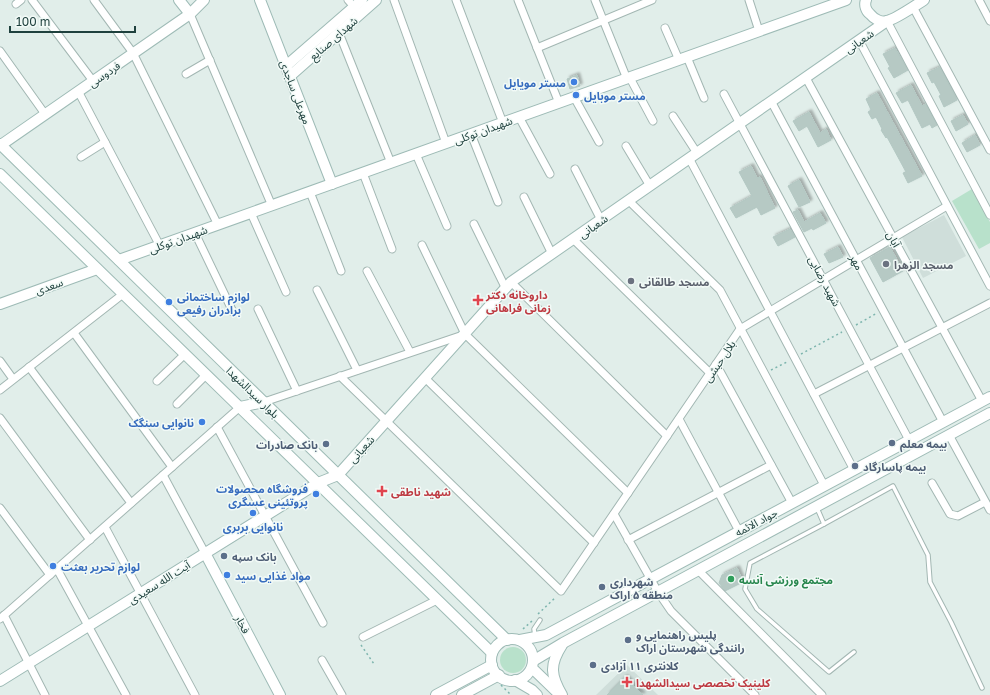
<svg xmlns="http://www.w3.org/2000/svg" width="990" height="695" font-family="'Golos Text','Noto Sans Arabic',sans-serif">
  <defs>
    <filter id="shadow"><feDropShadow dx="2.5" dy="-2.5" stdDeviation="1" flood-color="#0004"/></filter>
  </defs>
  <rect width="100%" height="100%" fill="#e1eeea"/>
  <g fill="#cfdeda">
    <polygon points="944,215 966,256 923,278 902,237"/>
    <polygon points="627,665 658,695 596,695"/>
  </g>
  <g fill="#b8e1cb">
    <polygon points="972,189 990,222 990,243 979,249 952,201"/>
    <circle cx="513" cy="660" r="13"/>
  </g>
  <g fill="#b6c9c4" stroke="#b3c8c3" filter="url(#shadow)">
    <polygon points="895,48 908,70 894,78 888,68 890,67 883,54"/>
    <polygon points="940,67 957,100 944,107 939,96 941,95 934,82 932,83 927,73"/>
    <polygon points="577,75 580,86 570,89 567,79"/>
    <polygon points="911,85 922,106 926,104 937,125 932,128 930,124 922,128 908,100 902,103 896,93"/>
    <polygon points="877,93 922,176 908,183 903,173 906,172 887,137 886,138 881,130 882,129 876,117 872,119 868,112 871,110 866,99"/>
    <polygon points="809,112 820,133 826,129 831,140 818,147 807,126 799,131 793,121"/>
    <polygon points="963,115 968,124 956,131 951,121"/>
    <polygon points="975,135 980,145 967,152 962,143"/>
    <polygon points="751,166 757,178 760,177 775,208 761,215 757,207 736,218 730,208 752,196 739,172"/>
    <polygon points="799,180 810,202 799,207 788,186"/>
    <polygon points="798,210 804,222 820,213 826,223 813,230 812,228 804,232 793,212"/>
    <polygon points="790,229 795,237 778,246 773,237"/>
    <polygon points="838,247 843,257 829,263 824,254"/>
    <polygon points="890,247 903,271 883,282 870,258"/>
    <polygon points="737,568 743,582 725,591 719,583 722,575"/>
    <polygon points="625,677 643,695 607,695"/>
  </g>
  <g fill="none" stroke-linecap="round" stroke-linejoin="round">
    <g stroke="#a3b7b3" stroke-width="5.5">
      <g id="lane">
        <polyline points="817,508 824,524 893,486 928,555 930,582 951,622 982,688"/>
        <polyline points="824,524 750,563 745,589 757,609 829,672 854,652"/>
        <polyline points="535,636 534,629 540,620"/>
      </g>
    </g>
    <g stroke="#a3b7b3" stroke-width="9">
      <g id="street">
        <polyline points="32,0 93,81"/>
        <polyline points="94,0 133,53 218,225"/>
        <polyline points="348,0 356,9"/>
        <polyline points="394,0 446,143"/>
        <polyline points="456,0 503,123"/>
        <polyline points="518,0 559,103"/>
        <polyline points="595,0 627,79"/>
        <polyline points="749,0 759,31"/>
        <polyline points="979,0 990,21"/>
        <polyline points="16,4 21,0"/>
        <polyline points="913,7 990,150"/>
        <polyline points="190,14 272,206"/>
        <polyline points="887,21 990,215"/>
        <polyline points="665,28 679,60"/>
        <polyline points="339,33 391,163"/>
        <polyline points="859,40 990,286"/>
        <polyline points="537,48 652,0"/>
        <polyline points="0,51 45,114"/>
        <polyline points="687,57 704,98"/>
        <polyline points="186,74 210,60"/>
        <polyline points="630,78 653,121"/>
        <polyline points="806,78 982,401"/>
        <polyline points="78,91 160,246"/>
        <polyline points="724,94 909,440"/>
        <polyline points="574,97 599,142"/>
        <polyline points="771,101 943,422"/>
        <polyline points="673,116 697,153"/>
        <polyline points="519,117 550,174"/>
        <polyline points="471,134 498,202"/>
        <polyline points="626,146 650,186"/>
        <polyline points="416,154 447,226"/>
        <polyline points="81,157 105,142"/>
        <polyline points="689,158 854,470"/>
        <polyline points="575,169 601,220"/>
        <polyline points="363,173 392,249"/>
        <polyline points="310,192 341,271"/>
        <polyline points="524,197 552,254"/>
        <polyline points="629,201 720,290 824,485"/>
        <polyline points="251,213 286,292"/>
        <polyline points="474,224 506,289"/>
        <polyline points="195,233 233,312"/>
        <polyline points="573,239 710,373"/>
        <polyline points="422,245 465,334 628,493"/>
        <polyline points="367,271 410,352"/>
        <polyline points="511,282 667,436"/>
        <polyline points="317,290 357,370"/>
        <polyline points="258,309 297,391"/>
        <polyline points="74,333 172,467"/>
        <polyline points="0,361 13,379"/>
        <polyline points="716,364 792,503"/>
        <polyline points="29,367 131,503"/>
        <polyline points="340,376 561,591 740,329 947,206"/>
        <polyline points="425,378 594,543"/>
        <polyline points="157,381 185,354"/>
        <polyline points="0,390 123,294"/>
        <polyline points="814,394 990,303"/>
        <polyline points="264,402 463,335"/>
        <polyline points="177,404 206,375"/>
        <polyline points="0,418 90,540"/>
        <polyline points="679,419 739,531"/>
        <polyline points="217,427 323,623"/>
        <polyline points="949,435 990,510"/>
        <polyline points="163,475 205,553"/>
        <polyline points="932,483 950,514 958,516 985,502"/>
        <polyline points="0,508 50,575"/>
        <polyline points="614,514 658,592 671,611 755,695"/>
        <polyline points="105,527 195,695"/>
        <polyline points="628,540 771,465"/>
        <polyline points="57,569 126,695"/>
        <polyline points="698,570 822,695"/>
        <polyline points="4,615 45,695"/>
        <polyline points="0,619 240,407"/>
        <polyline points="363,637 437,600"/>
        <polyline points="322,660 342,695"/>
      </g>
    </g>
    <g stroke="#9ebbb6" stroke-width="12">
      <g id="secondary">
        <polyline points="179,0 190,14"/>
        <polyline points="260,0 332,184"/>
        <path d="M866 0C864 5 866 11 870 14 874 19 881 23 887 21 896 19 916 5 924 0"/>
        <polyline points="286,66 362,0"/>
        <polyline points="290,76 376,0"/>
        <polyline points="0,144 507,640"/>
        <polyline points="1,145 190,14 204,0"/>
        <polyline points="0,174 492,653"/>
        <polyline points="119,260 846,0"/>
        <polyline points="0,304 97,269"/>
        <polyline points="240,407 264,402"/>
        <polyline points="205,553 280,695"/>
        <circle cx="512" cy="660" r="21"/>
        <polyline points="520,640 546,635 990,397"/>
        <path d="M562 645C549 665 551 676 562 695"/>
        <polyline points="533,661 563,643 990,413"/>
        <polyline points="532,668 559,694"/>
        <polyline points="515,680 532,690 537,695"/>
        <polyline points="0,681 318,483 338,475 511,282 887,21"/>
        <polyline points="436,695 492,665"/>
        <polyline points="462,695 499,675"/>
      </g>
    </g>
    <g stroke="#7eb5ae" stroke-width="1.5" stroke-dasharray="2 3" stroke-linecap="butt">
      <polyline points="856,325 877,313"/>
      <polyline points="801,354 842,332"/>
      <polyline points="771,370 787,362"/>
      <polyline points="538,614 556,597"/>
      <polyline points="523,629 532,621"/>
      <polyline points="361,645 374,664"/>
      <polyline points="501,685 511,695"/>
    </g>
    <use href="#lane" stroke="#fff" stroke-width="3.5"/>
    <use href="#street" stroke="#fff" stroke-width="7"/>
    <use href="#secondary" stroke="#fff" stroke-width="10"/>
  </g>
  <g fill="#3f7fe0" stroke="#f2faf7" stroke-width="1.5">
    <circle cx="574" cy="82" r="4"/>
    <circle cx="576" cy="95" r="4"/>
    <circle cx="169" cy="302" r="4"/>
    <circle cx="202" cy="422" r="4"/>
    <circle cx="316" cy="494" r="4"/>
    <circle cx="253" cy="513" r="4"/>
    <circle cx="53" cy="566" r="4"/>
    <circle cx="227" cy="575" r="4"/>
  </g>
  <g fill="#6b7280" stroke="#f2faf7" stroke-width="1.5">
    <circle cx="886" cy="264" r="4"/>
    <circle cx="631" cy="281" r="4"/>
  </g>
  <g fill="#e0444e" stroke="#f2faf7" stroke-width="1.5">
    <path d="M476 294h4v4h4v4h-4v4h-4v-4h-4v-4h4z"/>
    <path d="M380 485h4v4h4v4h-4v4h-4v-4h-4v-4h4z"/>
    <path d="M625 676h4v4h4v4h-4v4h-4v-4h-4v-4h4z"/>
  </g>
  <g fill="#5c6f8a" stroke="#f2faf7" stroke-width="1.5">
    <circle cx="892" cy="443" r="4"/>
    <circle cx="326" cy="444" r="4"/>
    <circle cx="855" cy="466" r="4"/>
    <circle cx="224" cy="556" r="4"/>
    <circle cx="602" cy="587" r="4"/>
    <circle cx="628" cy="640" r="4"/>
    <circle cx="593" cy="665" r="4"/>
  </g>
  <circle fill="#2e9e5b" stroke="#f2faf7" stroke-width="1.5" cx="731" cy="579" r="4"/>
  <g text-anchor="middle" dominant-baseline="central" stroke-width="3" stroke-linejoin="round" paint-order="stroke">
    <g font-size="11" fill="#1f413e" stroke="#f2faf7">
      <text transform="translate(333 38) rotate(-41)">شهدای صنایع</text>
      <text transform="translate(859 41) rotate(-35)">شعبانی</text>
      <text transform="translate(104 74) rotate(-35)">فردوسی</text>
      <text transform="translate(296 92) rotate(69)">مهرعلی ساجدی</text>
      <text transform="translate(483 130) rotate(-20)">شهیدان توکلی</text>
      <text transform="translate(593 226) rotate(-35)">شعبانی</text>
      <text transform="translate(178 239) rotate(-20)">شهیدان توکلی</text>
      <text transform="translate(894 239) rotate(61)">آبان</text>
      <text transform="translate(857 262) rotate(62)">مهر</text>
      <text transform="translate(825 281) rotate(62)">شهید رضایی</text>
      <text transform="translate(49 286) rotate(-20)">سعدی</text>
      <text transform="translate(719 361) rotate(-56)">بلال حبشی</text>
      <text transform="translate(253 392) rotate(44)">بلوار سیدالشهدا</text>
      <text transform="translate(361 449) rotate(-48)">شعبانی</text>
      <text transform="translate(756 522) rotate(-28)">جواد الائمه</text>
      <text transform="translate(159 582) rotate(-32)">آیت الله سعیدی</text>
      <text transform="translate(243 624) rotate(62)">فخار</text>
    </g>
    <g font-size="11" font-weight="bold" fill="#366cbe" stroke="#f2faf7" text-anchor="start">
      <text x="566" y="82" text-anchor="end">مستر مویایل</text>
      <text x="584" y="95">مستر موبایل</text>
      <text x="177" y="296">لوازم ساختمانی<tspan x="177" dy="13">برادران رفیعی</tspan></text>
      <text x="194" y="422" text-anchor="end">نانوایی سنگک</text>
      <text x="308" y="488" text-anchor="end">فروشگاه محصولات<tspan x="308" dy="13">پروتئینی عسگری</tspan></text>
      <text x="253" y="526" text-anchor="middle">نانوایی بربری</text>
      <text x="61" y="566">لوازم تحریر بعثت</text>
      <text x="235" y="575">مواد غذایی سید</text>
    </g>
    <g font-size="11" font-weight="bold" fill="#5b616d" stroke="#f2faf7" text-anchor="start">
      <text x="894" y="264">مسجد الزهرا</text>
      <text x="639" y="281">مسجد طالقانی</text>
    </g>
    <g font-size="11" font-weight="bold" fill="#be3a42" stroke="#f2faf7" text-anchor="start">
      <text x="486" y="294">داروخانه دکتر<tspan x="486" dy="13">زمانی فراهانی</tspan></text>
      <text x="391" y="491">شهید ناطقی</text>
      <text x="636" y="682">کلینیک تخصصی سیدالشهدا</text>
    </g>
    <g font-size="11" font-weight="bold" fill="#4e5e75" stroke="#f2faf7" text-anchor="start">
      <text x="900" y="443">بیمه معلم</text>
      <text x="318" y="444" text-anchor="end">بانک صادرات</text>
      <text x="863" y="466">بیمه پاسارگاد</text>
      <text x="232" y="556">بانک سپه</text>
      <text x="610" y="581">شهرداری<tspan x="610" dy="13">منطقه ۵ اراک</tspan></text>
      <text x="636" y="634">پلیس راهنمایی و<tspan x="636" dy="13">رانندگی شهرستان اراک</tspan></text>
      <text x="601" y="665">کلانتری ۱۱ آزادی</text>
    </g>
    <g font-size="11" font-weight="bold" fill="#27864d" stroke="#f2faf7" text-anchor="start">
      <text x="739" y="579">مجتمع ورزشی آنسه</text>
    </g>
  </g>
  <path d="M10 26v6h125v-6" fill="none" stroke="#1f413e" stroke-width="2"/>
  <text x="16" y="26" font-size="12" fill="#1f413e" stroke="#f2faf7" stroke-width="3" paint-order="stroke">100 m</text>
</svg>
